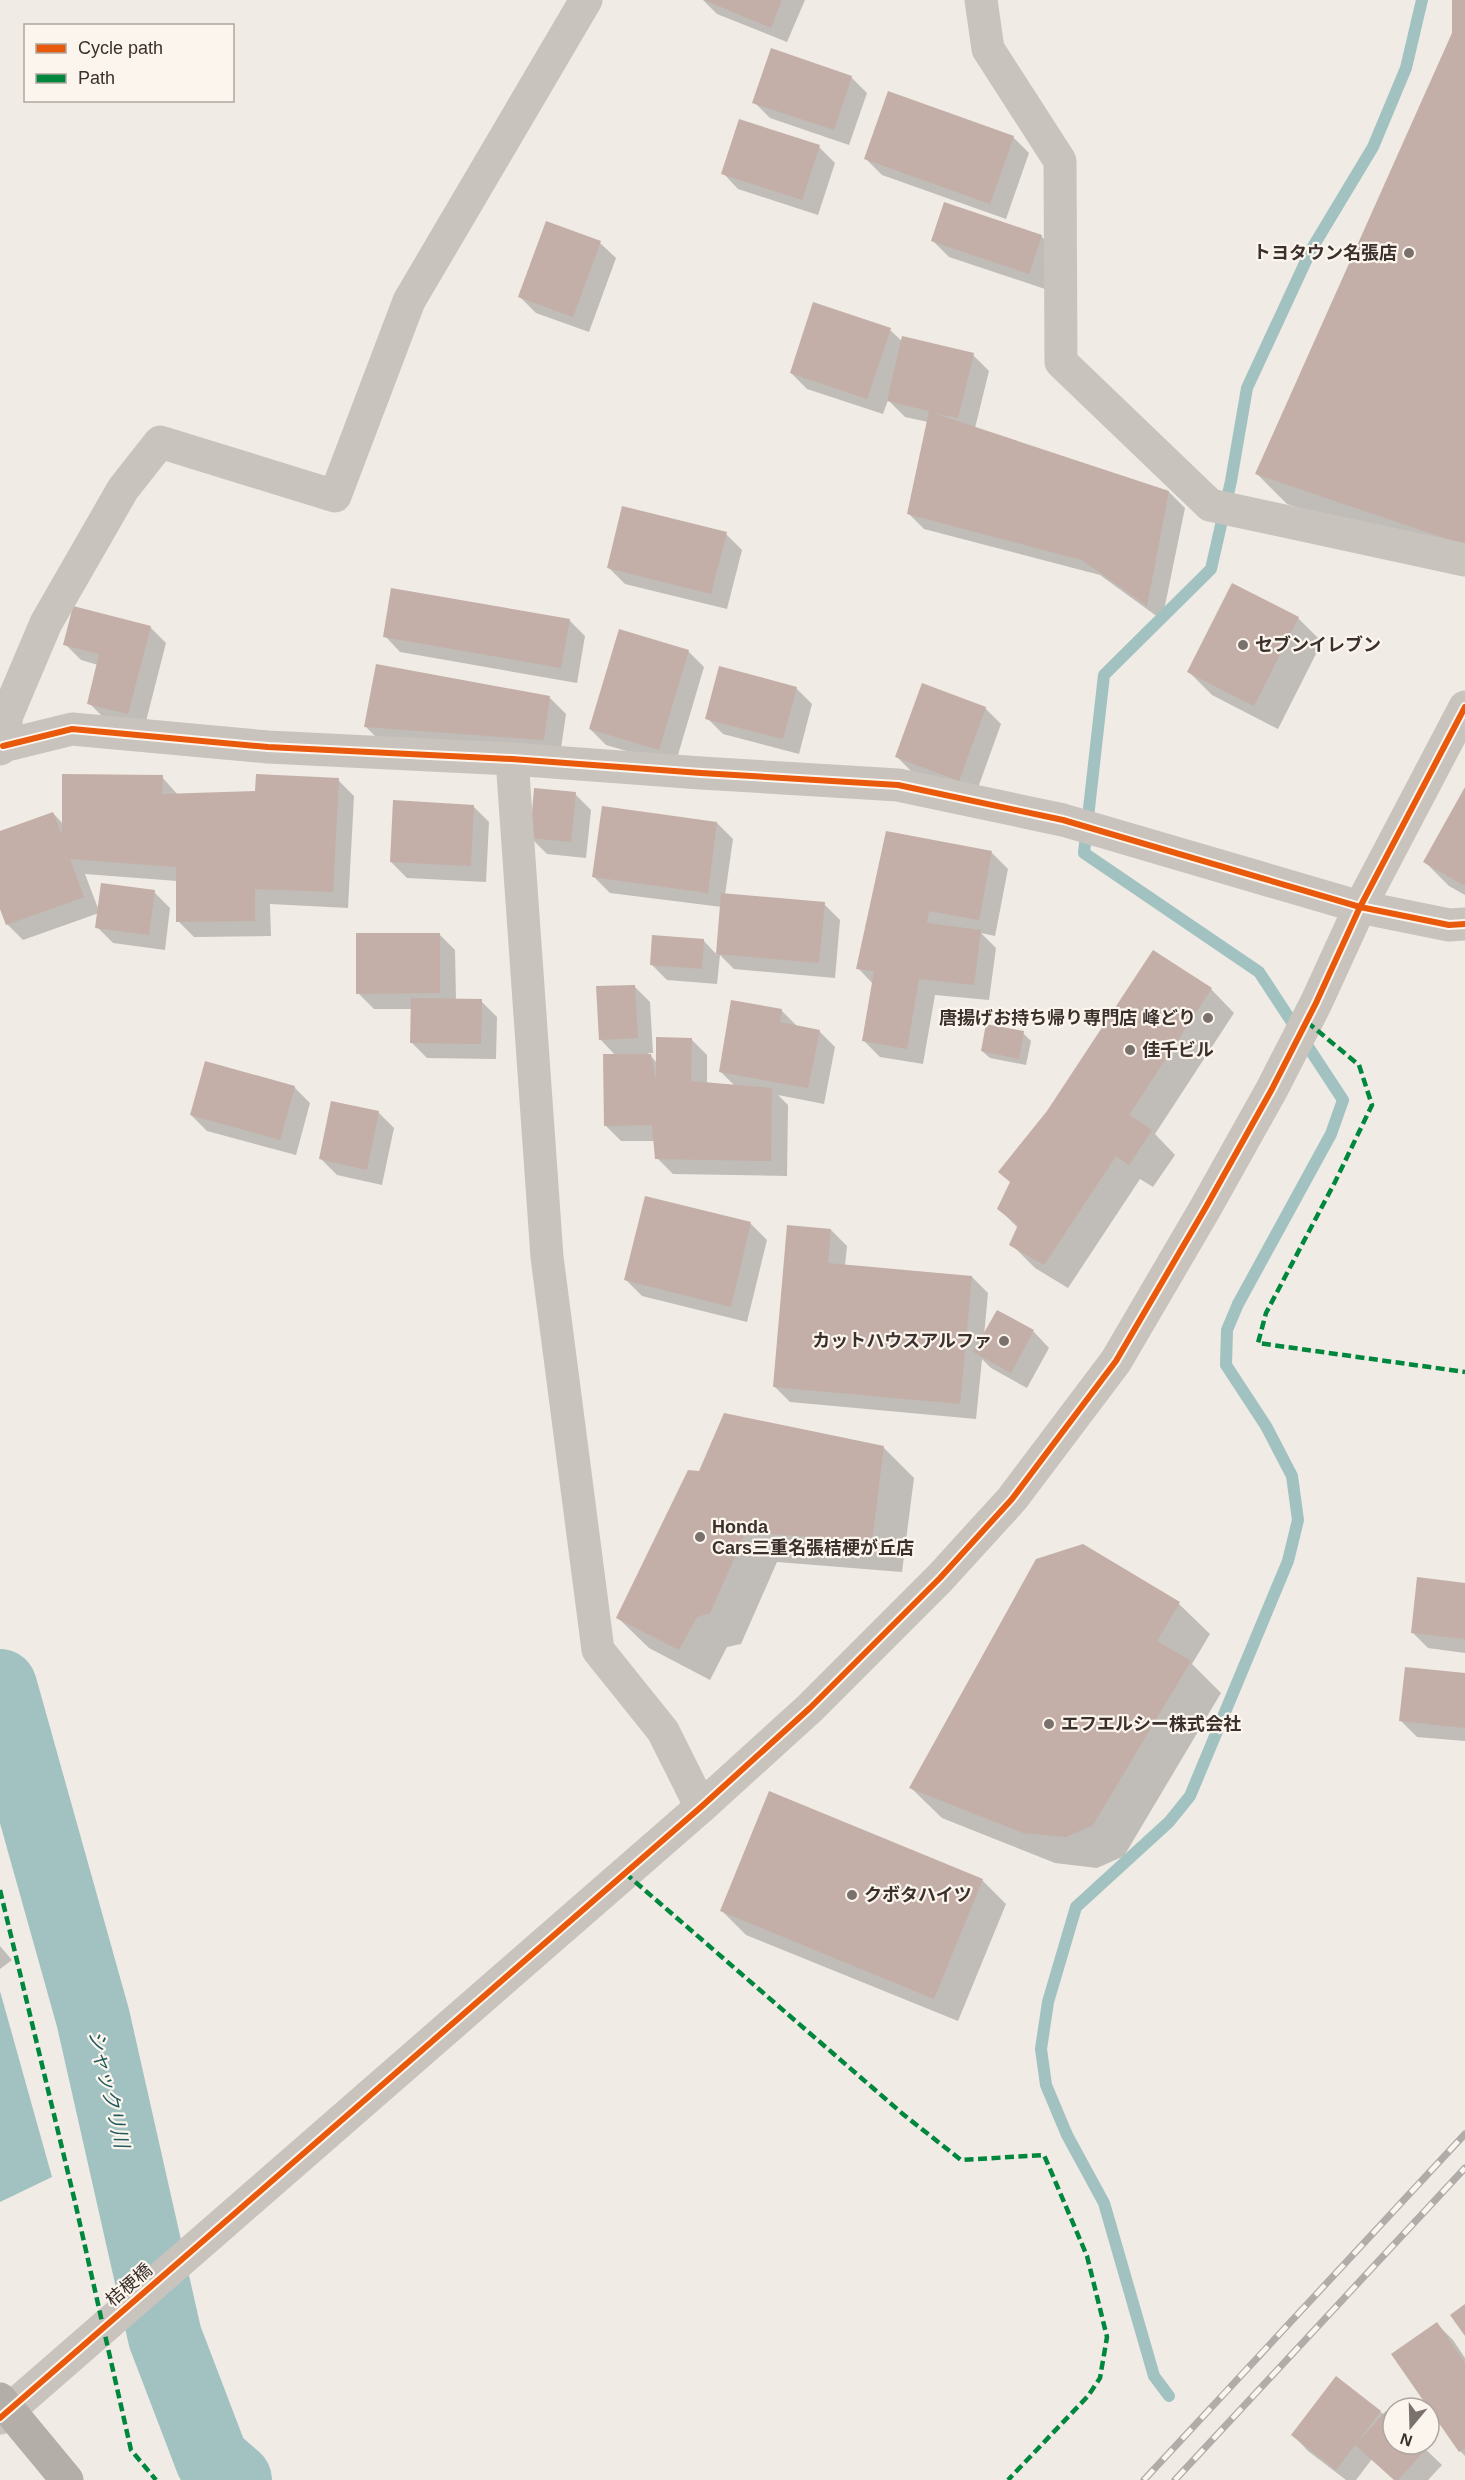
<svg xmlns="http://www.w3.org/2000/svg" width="1465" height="2480" font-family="Helvetica,'Noto Sans JP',sans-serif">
  <rect width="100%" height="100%" fill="#f0ebe5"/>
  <polygon fill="#a1c2c1" points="0,1991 52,2177 0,2202"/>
  <g fill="#0003">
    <polygon points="703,0 805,0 787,42 717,14"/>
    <polygon points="1453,0 1465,0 1465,564 1287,504 1256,473 1454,33"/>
    <polygon points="851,77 867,93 849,145 770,118 754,102"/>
    <polygon points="1013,137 1029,153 1006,219 882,175 866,159"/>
    <polygon points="819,147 835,163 818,215 738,189 723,173"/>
    <polygon points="1041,236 1057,252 1045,289 949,257 933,241"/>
    <polygon points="600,243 616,258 589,332 536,313 520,297"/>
    <polygon points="890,330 903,342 973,355 989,371 975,428 1169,492 1185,508 1162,620 1100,575 924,529 908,513 928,422 905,417 888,400 883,414 807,389 791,373"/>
    <polygon points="726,534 742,550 727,609 625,584 609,568"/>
    <polygon points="1298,618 1322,642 1278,729 1212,695 1189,672"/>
    <polygon points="569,620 585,636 577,683 400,652 385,636"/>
    <polygon points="150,627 166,643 144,729 105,719 89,703 98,665 81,660 65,644"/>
    <polygon points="688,651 704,667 675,765 606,745 590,729"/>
    <polygon points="796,688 812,704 799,754 723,734 707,718"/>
    <polygon points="550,698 566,714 560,755 382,743 366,727"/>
    <polygon points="985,708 1001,724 975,796 912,772 896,756"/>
    <polygon points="162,777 178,795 257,792 338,780 354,796 348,908 270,904 271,936 194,937 178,921 177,881 85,874 99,911 154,892 170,908 165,950 113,943 97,927 99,913 23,940 7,924 0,904 0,833 53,813 63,824"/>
    <polygon points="1465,790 1465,895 1449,886 1425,862"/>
    <polygon points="575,794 591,810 586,858 547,854 531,838"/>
    <polygon points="473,806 489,822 486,882 407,878 391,862"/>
    <polygon points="717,823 733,839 725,895 824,904 840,920 835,978 734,969 720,955 717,984 667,980 651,964 704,941 717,955 722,907 610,893 594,877"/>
    <polygon points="992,853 1008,869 995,936 981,933 996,948 989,1000 935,995 923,1064 880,1057 864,1041 873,984 858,968"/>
    <polygon points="439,934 455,950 456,1000 481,1001 497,1017 496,1059 427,1058 411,1042 412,1009 374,1009 358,993"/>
    <polygon points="634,986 650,1002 653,1053 648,1053 657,1063 691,1039 707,1055 707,1084 735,1086 720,1071 781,1010 798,1027 819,1031 835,1047 824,1104 778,1095 788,1105 787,1176 673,1174 657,1158 655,1141 621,1141 605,1125 616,1056 600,1039"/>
    <polygon points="1211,989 1234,1013 1155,1134 1175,1155 1153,1187 1140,1179 1068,1288 1035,1268 1011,1244 1018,1228 998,1208 1012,1183"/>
    <polygon points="1023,1033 1031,1041 1026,1065 990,1058 982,1051"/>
    <polygon points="294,1087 310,1103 296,1155 207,1131 191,1115"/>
    <polygon points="378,1112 394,1128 382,1185 337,1175 321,1159"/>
    <polygon points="646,1198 751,1224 767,1240 747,1322 642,1296 626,1280"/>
    <polygon points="831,1230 847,1246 845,1266 972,1277 988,1293 984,1336 998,1312 1034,1332 1049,1348 1027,1388 991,1368 982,1359 976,1419 790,1402 774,1386"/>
    <polygon points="883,1447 914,1478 902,1572 777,1562 741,1644 727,1647 710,1680 649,1648 618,1618 700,1472"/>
    <polygon points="1083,1546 1179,1604 1210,1634 1192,1664 1221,1693 1124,1856 1097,1868 1055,1863 942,1818 911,1788"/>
    <polygon points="1465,1584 1465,1653 1428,1648 1412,1632"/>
    <polygon points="1465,1675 1465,1741 1417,1737 1401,1721"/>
    <polygon points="982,1880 1006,1904 958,2021 746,1935 722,1911"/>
    <polygon points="0,1946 12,1960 0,1969"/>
    <polygon points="1437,2324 1453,2340 1465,2358 1465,2456 1460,2451"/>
    <polygon points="1380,2412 1393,2419 1393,2444 1420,2444 1442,2465 1428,2480 1395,2480 1372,2459 1356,2480 1346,2480 1308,2451 1293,2435"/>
  </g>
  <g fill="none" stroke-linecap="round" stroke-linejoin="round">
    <polyline stroke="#a1c2c1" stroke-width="12" points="1169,2396 1154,2376 1104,2203 1067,2135 1046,2085 1041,2049 1048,2002 1076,1907 1169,1822 1190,1796 1288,1561 1298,1520 1292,1476 1266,1426 1226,1365 1227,1330 1238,1304 1331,1134 1343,1100 1259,972 1084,853 1104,675 1211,569 1231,481 1247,388 1311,250 1373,147 1406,68 1422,0"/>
    <polyline stroke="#a1c2c1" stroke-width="74" points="0,1686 93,2018 165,2337 212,2460 235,2480"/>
  </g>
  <g fill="#c3afa7">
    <polygon points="704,0 782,0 771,28"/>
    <polygon points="1452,0 1465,0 1465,545 1255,474 1452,33"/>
    <polygon points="771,48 852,76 834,130 752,103"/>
    <polygon points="888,91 1014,136 990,204 864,159"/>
    <polygon points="739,119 820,145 802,200 721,174"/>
    <polygon points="944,202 1042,235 1029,274 931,241"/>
    <polygon points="546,221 601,241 573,317 518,297"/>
    <polygon points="813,302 891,328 867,399 790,373"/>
    <polygon points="902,336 974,353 958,418 933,413 1169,491 1147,606 1082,560 907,514 929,411 887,401"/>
    <polygon points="622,506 727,532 711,594 607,568"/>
    <polygon points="1232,583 1299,617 1254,706 1187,672"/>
    <polygon points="391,588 570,619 561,668 383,637"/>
    <polygon points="73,606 151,626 128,714 87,704 99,654 63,645"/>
    <polygon points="619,629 689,650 659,750 589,729"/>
    <polygon points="376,664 550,696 544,740 364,727"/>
    <polygon points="719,666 797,687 783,739 705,719"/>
    <polygon points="922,683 986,707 959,781 895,757"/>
    <polygon points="62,774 163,775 162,794 255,791 256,774 339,778 333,892 255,889 255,921 176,922 176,867 70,859 84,897 6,925 0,909 0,831 53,812 62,835"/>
    <polygon points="1465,787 1465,886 1423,862"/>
    <polygon points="534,788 576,792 571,842 530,838"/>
    <polygon points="393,800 474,805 471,866 390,862"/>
    <polygon points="602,806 717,822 708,893 592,877"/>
    <polygon points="886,831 992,851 979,920 929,911 927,923 981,930 974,985 919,979 907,1049 862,1041 874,971 856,969"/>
    <polygon points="101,883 155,890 149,935 95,928"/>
    <polygon points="721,893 825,902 819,963 716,954"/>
    <polygon points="356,933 440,933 440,993 356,994"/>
    <polygon points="652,935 704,939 702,969 650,965"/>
    <polygon points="1153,950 1212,988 1129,1115 1152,1130 1129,1165 1116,1156 1044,1265 1009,1245 1018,1225 997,1209 1010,1182 998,1172 1047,1111"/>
    <polygon points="635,985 638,1038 599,1040 596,986"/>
    <polygon points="411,998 482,999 481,1044 410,1043"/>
    <polygon points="731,1000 782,1009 780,1022 820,1030 808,1088 719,1072"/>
    <polygon points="986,1024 1024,1031 1019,1059 981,1051"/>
    <polygon points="656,1037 692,1038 691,1081 772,1088 771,1161 655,1159 652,1125 604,1126 603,1054 651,1054 656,1080"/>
    <polygon points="205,1061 295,1086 280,1140 190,1115"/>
    <polygon points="331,1101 379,1111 367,1170 319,1159"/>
    <polygon points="645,1196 751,1222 731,1307 624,1280"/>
    <polygon points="787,1225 831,1229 828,1263 972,1276 960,1404 773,1387"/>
    <polygon points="997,1310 1034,1330 1011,1373 973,1352"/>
    <polygon points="724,1413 884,1446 872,1542 746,1532 710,1613 697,1617 679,1650 616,1618 688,1470 699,1471"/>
    <polygon points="1083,1544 1180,1602 1157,1641 1191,1661 1093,1825 1066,1837 1023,1833 909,1788 1036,1559"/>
    <polygon points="1417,1577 1465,1583 1465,1639 1411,1633"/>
    <polygon points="1405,1667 1465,1673 1465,1728 1399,1721"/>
    <polygon points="769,1791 983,1879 934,1999 720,1911"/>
    <polygon points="1465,2304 1465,2336 1450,2315"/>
    <polygon points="1437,2322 1465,2363 1465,2448 1459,2452 1391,2354"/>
    <polygon points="1336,2376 1381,2411 1336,2470 1291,2435"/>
    <polygon points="1386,2411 1393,2417 1393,2444 1423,2444 1427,2448 1398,2480 1394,2480 1355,2445"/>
  </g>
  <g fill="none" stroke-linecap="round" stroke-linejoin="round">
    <g stroke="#c9c3be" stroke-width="33">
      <polyline points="981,0 988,49 1060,161 1061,362 1210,505 1465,560"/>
      <polyline points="3,746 72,729 268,747 512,759 701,773 898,785 1063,820 1360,907 1449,925 1465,924"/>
      <polyline points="0,749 3,746 7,715 46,623 123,489 160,442 335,496 409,301 586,0"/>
      <polyline points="512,759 547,1257 598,1650 663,1731 701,1807"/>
    </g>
    <polyline stroke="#c9c3be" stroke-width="33" points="0,2418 701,1807 810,1708 940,1578 1012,1499 1116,1361 1206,1207 1272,1089 1316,1003 1360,907 1465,707"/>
    <polyline stroke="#b4aea8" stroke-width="33" points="0,2399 67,2480"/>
    <g stroke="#b1aca8" stroke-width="7">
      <g id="rail">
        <polyline points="1144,2480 1465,2134"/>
        <polyline points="1175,2480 1465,2168"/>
      </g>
    </g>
    <use href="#rail" stroke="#fbf5ee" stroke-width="4.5" stroke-dasharray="14" stroke-linecap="butt"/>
    <g stroke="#00873e" stroke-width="4.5" stroke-dasharray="9 4.5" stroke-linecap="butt">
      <polyline points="1307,1022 1359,1065 1372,1105 1335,1182 1266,1313 1258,1343 1465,1372"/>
      <polyline points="625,1873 904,2115 961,2160 1044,2155 1087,2256 1107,2337 1100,2378 1088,2396 1008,2480"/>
      <polyline points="0,1890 75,2202 131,2450 156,2480"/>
    </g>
    <g stroke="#fbf5ee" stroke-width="10">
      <g id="cycleway">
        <polyline points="3,746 72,729 268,747 512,759 701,773 898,785 1063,820 1360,907 1449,925 1465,924"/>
        <polyline points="0,2418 701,1807 810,1708 940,1578 1012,1499 1116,1361 1206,1207 1272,1089 1316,1003 1360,907 1465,707"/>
      </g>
    </g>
    <use href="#cycleway" stroke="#e8590c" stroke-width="6"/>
  </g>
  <g fill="#7a716c" stroke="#fbf5ee" stroke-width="2">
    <circle cx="1409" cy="253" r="6"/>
    <circle cx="1243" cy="645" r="6"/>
    <circle cx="1208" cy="1018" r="6"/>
    <circle cx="1130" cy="1050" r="6"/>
    <circle cx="1004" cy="1341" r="6"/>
    <circle cx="700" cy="1537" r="6"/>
    <circle cx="1049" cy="1724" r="6"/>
    <circle cx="852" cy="1895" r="6"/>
  </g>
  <g text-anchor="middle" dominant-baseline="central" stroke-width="4.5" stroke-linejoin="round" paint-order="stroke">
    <g font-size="18" font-weight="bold" fill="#3b302b" stroke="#fbf5ee" text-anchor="start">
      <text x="1397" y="253" text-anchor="end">トヨタウン名張店</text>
      <text x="1255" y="645">セブンイレブン</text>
      <text x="1196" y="1018" text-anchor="end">唐揚げお持ち帰り専門店 峰どり</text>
      <text x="1142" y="1050">佳千ビル</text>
      <text x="992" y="1341" text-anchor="end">カットハウスアルファ</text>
      <text x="712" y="1527">Honda<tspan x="712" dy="21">Cars三重名張桔梗が丘店</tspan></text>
      <text x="1061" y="1724">エフエルシー株式会社</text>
      <text x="864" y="1895">クボタハイツ</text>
    </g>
    <g font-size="18" fill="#3b302b" stroke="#fbf5ee">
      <text transform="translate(129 2285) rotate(-41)">桔梗橋</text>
    </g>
    <g font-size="20" font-style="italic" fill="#1f5a5e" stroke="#fbf5ee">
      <text transform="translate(109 2089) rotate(77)">シャックリ川</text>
    </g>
  </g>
  <rect x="24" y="24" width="210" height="78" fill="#fbf5ee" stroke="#aea6a0" stroke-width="1.5"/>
  <rect x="36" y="44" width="30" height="9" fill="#e8590c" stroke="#aea6a0" stroke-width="1.5"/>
  <text x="78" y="54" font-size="18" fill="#3b302b">Cycle path</text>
  <rect x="36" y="74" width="30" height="9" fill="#00873e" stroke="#aea6a0" stroke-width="1.5"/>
  <text x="78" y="84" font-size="18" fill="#3b302b">Path</text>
  <g transform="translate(1411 2426) rotate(199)"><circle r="28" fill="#fbf5ee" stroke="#aea6a0" stroke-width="1.5"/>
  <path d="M0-4.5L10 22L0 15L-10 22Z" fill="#7a716c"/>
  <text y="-9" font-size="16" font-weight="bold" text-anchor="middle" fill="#3b302b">N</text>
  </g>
</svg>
